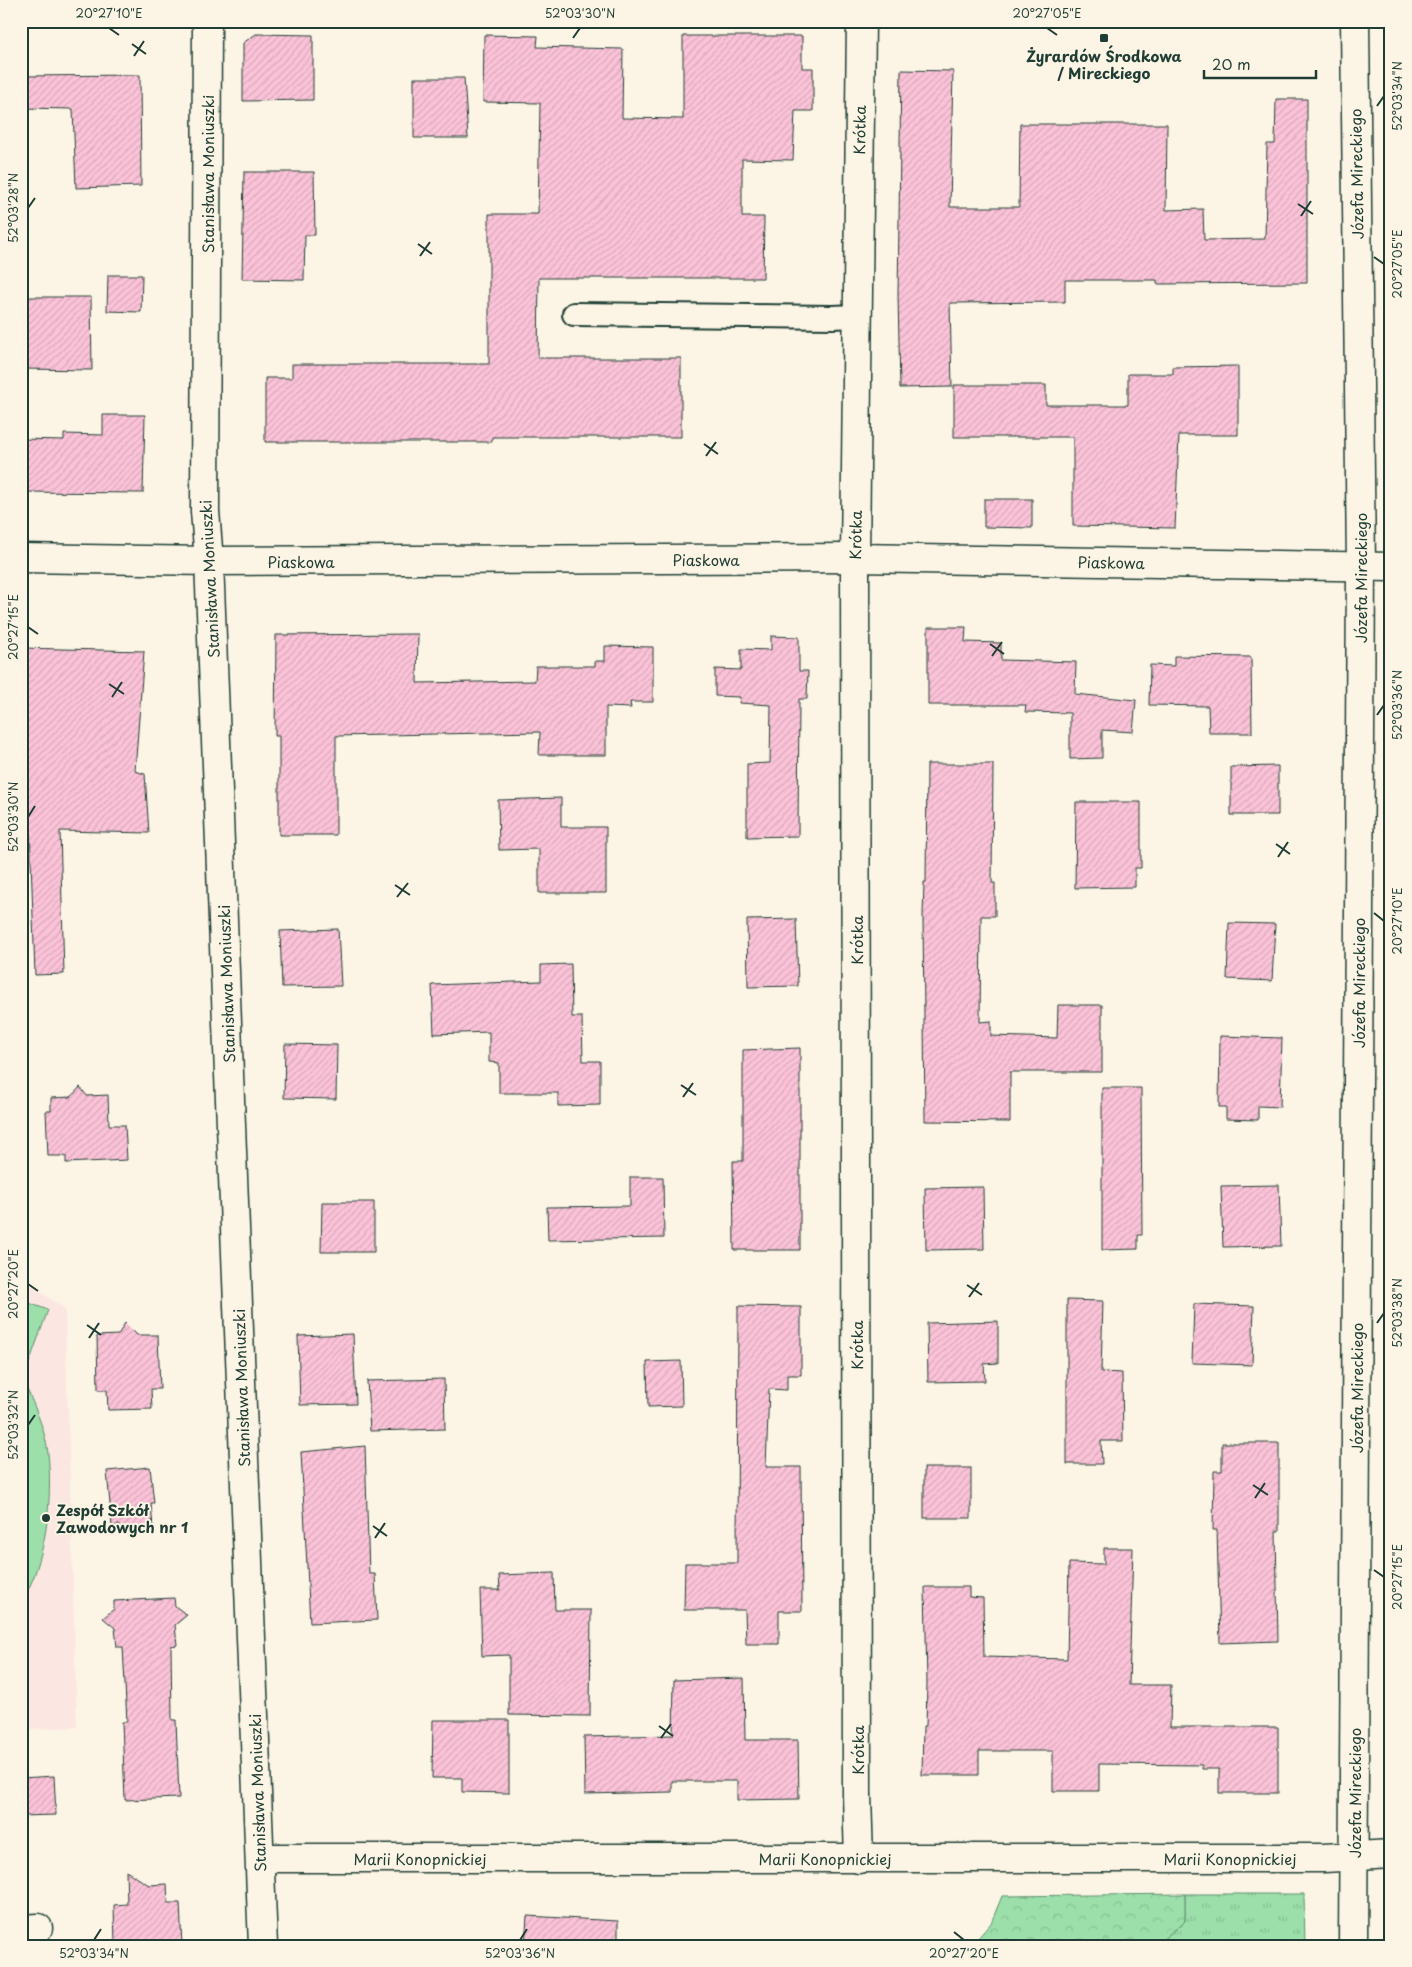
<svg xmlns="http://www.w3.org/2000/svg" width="1412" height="1967" font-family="'Playpen Sans',sans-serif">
  <defs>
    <pattern id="grass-tufts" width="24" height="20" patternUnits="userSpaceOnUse" patternTransform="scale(1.25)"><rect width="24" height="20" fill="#9cdfaa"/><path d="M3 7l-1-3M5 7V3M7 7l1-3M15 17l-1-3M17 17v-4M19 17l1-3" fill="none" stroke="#86c093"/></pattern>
    <pattern id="forest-crowns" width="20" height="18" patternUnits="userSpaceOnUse" patternTransform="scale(1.25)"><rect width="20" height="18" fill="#9cdfaa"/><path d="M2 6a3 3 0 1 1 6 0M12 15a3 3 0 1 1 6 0" fill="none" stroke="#86c093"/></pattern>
    <pattern id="building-hatch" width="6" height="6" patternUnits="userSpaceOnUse" patternTransform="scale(1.25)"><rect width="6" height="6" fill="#fcc3d8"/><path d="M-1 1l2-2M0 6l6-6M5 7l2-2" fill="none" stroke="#d8a8ba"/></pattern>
  </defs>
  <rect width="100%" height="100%" fill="#fcf5e5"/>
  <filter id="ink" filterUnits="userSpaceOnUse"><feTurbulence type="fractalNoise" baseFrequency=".02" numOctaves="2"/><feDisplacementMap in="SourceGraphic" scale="10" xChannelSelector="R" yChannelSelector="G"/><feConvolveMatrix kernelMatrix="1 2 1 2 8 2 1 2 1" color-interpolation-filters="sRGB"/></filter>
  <g filter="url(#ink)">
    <polygon fill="#fce6e1" points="21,1278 65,1309 77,1727 21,1730"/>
    <polygon fill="url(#grass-tufts)" stroke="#5e8e6f" points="1185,1894 1304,1894 1305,1946 1155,1946 1185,1921"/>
    <polygon fill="url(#forest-crowns)" stroke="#5e8e6f" points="1185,1894 1185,1921 1155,1946 971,1946 991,1923 1002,1896"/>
    <path fill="#9cdfaa" stroke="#5e8e6f" d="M21 1300 48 1310 23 1380C33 1403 45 1428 48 1453 53 1499 46 1563 21 1603Z"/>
    <g fill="url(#building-hatch)" stroke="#1f3d34">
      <polygon points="256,34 313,35 313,100 243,101 243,43"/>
      <polygon points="484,35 538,36 537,47 623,49 622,118 683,119 683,36 802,36 802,68 813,68 813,111 795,111 793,160 742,159 742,217 764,217 763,278 539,278 538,358 681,358 681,437 492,437 492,442 265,442 265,378 292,378 292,364 489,364 489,214 538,214 540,103 483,102"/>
      <polygon points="901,70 953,71 950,207 1019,207 1020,124 1167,124 1166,210 1203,209 1204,240 1265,239 1267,144 1275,144 1276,99 1307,99 1307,283 1157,284 1157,280 1065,280 1065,302 950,303 952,387 900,388 898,296"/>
      <polygon points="140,75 141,186 76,188 73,109 21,108 21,76"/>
      <polygon points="414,78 464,78 468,138 414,138"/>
      <polygon points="244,172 314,172 315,235 305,235 304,280 242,279"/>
      <polygon points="108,275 142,275 141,312 107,311"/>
      <polygon points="23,297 91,297 92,370 22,369"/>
      <polygon points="1238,366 1238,435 1179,435 1175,528 1073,526 1073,437 954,437 954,385 1046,385 1046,405 1128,405 1128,374 1173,374 1173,367"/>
      <polygon points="103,415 145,415 143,493 21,492 21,439 64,440 64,434 103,435"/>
      <polygon points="984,499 1032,499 1032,528 984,527"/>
      <polygon points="928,627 966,627 965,642 1001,643 1001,660 1076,662 1075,694 1136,700 1133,732 1102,730 1102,758 1070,759 1070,713 1025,712 1026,705 928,705"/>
      <polygon points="418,634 417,683 535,681 536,666 595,666 595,661 605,661 605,646 653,647 653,702 630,702 631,708 606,707 606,755 539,755 540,732 336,736 336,835 279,835 279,736 275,736 276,635"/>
      <polygon points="771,636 799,637 799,671 808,671 807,699 799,699 798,836 747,837 747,764 770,763 771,705 739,703 740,697 715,696 715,669 741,670 741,649 771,650"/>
      <polygon points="21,648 144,651 135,771 145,774 149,833 60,831 64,974 35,975 30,830 21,829"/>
      <polygon points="1174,656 1251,657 1252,733 1209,733 1208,706 1149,705 1150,665 1174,666"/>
      <polygon points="927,764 993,764 992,883 995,883 995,916 981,916 980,1022 991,1021 991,1036 1057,1038 1058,1005 1102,1005 1102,1072 1010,1072 1010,1122 925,1121 923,916 924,882 926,882"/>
      <polygon points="1278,766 1278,815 1231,815 1231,767"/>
      <polygon points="561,798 561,827 606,827 606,893 539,893 539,849 499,850 498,800"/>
      <polygon points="1076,802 1141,802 1141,868 1135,868 1135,887 1075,888"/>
      <polygon points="796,919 798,986 748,987 747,920"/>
      <polygon points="1229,923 1275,924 1272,981 1227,979"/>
      <polygon points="338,929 341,986 282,987 280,931"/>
      <polygon points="571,964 572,1017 582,1017 583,1061 600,1061 600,1105 558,1106 558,1093 499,1093 499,1063 489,1062 489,1032 434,1034 432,985 541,981 541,965"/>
      <polygon points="1220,1036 1282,1038 1280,1107 1258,1106 1258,1120 1226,1119 1226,1107 1219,1107"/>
      <polygon points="285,1044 337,1045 336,1099 284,1098"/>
      <polygon points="800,1048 800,1250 734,1250 733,1161 743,1161 743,1050"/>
      <polygon points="80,1087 87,1096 108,1095 109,1125 125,1125 127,1160 66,1163 66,1156 48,1156 46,1111 51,1111 51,1098 71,1097"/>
      <polygon points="1102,1088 1141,1088 1142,1235 1138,1235 1138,1249 1102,1250"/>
      <polygon points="630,1177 663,1177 664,1238 548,1240 547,1207 630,1206"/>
      <polygon points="1279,1185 1281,1246 1223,1247 1221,1186"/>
      <polygon points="983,1187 984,1249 926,1250 925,1188"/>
      <polygon points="322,1202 374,1202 374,1252 321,1252"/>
      <polygon points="1067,1300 1103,1301 1101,1372 1122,1373 1123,1441 1101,1441 1102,1464 1067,1464"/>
      <polygon points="1194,1304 1254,1306 1252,1365 1192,1363"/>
      <polygon points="738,1306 801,1307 801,1375 787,1375 787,1390 769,1389 766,1467 801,1467 802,1611 779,1611 779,1644 746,1644 745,1610 684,1610 685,1563 737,1563"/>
      <polygon points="998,1321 998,1363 984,1364 985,1381 928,1382 927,1323"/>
      <polygon points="125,1323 137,1335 158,1335 160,1389 151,1389 152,1409 108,1410 107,1390 98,1390 97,1336 118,1335"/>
      <polygon points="353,1334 356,1404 300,1405 298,1336"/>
      <polygon points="681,1361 682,1406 648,1407 647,1362"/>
      <polygon points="444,1379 445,1429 370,1431 367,1381"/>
      <polygon points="1222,1443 1279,1443 1279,1531 1276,1531 1278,1641 1220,1643 1217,1530 1213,1530 1214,1471 1222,1471"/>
      <polygon points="365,1446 369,1574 375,1574 377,1620 310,1623 301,1452"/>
      <polygon points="150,1467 154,1503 151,1503 153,1528 119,1531 119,1525 112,1526 107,1471"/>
      <rect x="924" y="1468" width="47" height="50"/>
      <polygon points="1104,1548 1133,1548 1129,1685 1171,1685 1170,1727 1278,1727 1278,1793 1219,1793 1219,1769 1202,1769 1202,1765 1099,1764 1099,1791 1053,1791 1053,1751 979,1751 979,1775 922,1775 923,1726 926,1726 927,1683 925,1587 969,1587 969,1597 983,1598 984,1657 1067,1659 1069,1563 1104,1564"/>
      <polygon points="554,1573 555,1610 591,1610 590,1716 509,1715 509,1655 482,1656 480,1590 500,1590 499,1575"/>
      <polygon points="174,1598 175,1606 187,1615 175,1625 177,1645 171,1646 172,1720 176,1720 179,1798 125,1800 122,1722 127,1722 123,1647 117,1647 115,1628 103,1618 114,1609 114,1601"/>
      <polygon points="744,1678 745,1740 798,1740 799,1799 737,1800 737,1781 672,1781 672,1792 585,1794 584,1737 673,1735 674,1680"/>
      <polygon points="433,1720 509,1720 509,1793 462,1792 462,1778 432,1778"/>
      <polygon points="54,1776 56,1815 21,1816 21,1778"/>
      <polygon points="126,1871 149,1885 167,1884 168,1903 180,1903 182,1946 115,1946 114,1905 127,1904"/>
      <polygon points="527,1916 618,1921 618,1946 525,1946"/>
    </g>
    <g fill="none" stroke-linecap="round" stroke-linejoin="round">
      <g stroke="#1f3d34" stroke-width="26">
        <polyline id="lane" points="574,314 832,317 857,316"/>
      </g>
      <g stroke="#1f3d34" stroke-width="31">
        <g id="street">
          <polyline points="207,21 205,511 209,561 263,1946"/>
          <polyline points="21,558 209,561 855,558 1391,567"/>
          <polyline points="260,1858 1324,1858 1391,1854"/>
          <polyline points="859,1859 857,1795 855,558 861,21"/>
          <polyline points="21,1929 38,1928"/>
        </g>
      </g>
      <g stroke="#1f3d34" stroke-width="31">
        <polyline id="secondary" points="1353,1946 1361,567 1355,21"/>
      </g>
      <use href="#lane" stroke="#fcf5e5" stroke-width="22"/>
      <use href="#street" stroke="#fcf5e5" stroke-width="28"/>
      <use href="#secondary" stroke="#fcf5e5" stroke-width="28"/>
    </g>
  </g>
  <path fill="none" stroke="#1f3d34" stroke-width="2" d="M109 28 119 35M1047 28 1057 35M573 38 580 28M132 44 146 54M134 56 144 41M1377 106 1384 96M1298 204 1313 214M28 208 35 198M1301 216 1311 201M418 244 432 254M420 256 430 242M1374 257 1384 264M704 444 718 454M706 456 716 442M28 627 38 634M990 644 1004 654M992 656 1002 642M109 684 124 694M112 697 122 682M1377 715 1384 705M28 817 35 806M1276 844 1290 854M1278 857 1288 842M395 885 410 895M397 897 408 883M1374 913 1384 921M681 1085 696 1095M683 1097 693 1083M28 1284 38 1291M967 1285 982 1295M969 1297 979 1283M1377 1323 1384 1313M87 1325 101 1335M89 1338 99 1323M28 1425 35 1415M1253 1485 1268 1495M1255 1498 1265 1483M373 1526 387 1536M375 1538 385 1523M1374 1570 1384 1577M659 1726 673 1736M661 1738 671 1724M954 1932 964 1940M94 1940 101 1929M520 1940 527 1929"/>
  <g fill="#1f3d34" stroke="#fcf5e5" stroke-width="2">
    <rect x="1099" y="33" width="10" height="10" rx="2.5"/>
    <circle cx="46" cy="1518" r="5"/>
  </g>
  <g text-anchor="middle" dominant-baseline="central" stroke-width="4" stroke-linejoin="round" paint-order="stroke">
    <g font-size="15" font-weight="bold" fill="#1f3d34" stroke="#fcf5e5">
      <text x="1104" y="55">Żyrardów Środkowa<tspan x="1104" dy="17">/ Mireckiego</tspan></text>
      <text x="56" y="1509" text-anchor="start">Zespół Szkół<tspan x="56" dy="17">Zawodowych nr 1</tspan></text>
    </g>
    <g font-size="15" fill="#1f3d34" stroke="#fcf5e5">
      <text transform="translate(859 130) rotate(-89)">Krótka</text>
      <text transform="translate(207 174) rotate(-90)">Stanisława Moniuszki</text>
      <text transform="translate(1356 174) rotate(-91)">Józefa Mireckiego</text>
      <text transform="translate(855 535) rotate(-89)">Krótka</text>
      <text x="706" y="559">Piaskowa</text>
      <text x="301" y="561">Piaskowa</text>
      <text transform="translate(1111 562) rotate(1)">Piaskowa</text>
      <text transform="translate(1360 578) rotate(-90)">Józefa Mireckiego</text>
      <text transform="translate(209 579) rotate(-93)">Stanisława Moniuszki</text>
      <text transform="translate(856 940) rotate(-90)">Krótka</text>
      <text transform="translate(1358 983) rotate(-90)">Józefa Mireckiego</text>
      <text transform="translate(226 984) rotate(-92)">Stanisława Moniuszki</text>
      <text transform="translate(856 1345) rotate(-90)">Krótka</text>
      <text transform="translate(241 1388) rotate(-92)">Stanisława Moniuszki</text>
      <text transform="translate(1356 1388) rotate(-90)">Józefa Mireckiego</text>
      <text transform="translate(857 1750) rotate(-90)">Krótka</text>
      <text transform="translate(257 1793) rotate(-92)">Stanisława Moniuszki</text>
      <text transform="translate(1354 1793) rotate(-90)">Józefa Mireckiego</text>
      <text x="420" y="1858">Marii Konopnickiej</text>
      <text x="825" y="1858">Marii Konopnickiej</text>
      <text x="1230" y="1858">Marii Konopnickiej</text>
    </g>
  </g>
  <rect width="1412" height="1967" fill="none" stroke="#fcf5e5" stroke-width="55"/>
  <path d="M1204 70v8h112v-8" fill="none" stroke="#1f3d34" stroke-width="2.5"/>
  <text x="1212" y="70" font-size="15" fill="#1f3d34" stroke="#fcf5e5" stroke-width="4" paint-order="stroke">20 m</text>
  <rect x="28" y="28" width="1356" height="1912" fill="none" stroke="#1f3d34" stroke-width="2"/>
  <g font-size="12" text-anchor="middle" fill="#1f3d34">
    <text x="109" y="18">20°27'10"E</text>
    <text x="580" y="18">52°03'30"N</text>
    <text x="1047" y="18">20°27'05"E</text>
    <text transform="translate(1398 96) rotate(-90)" y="4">52°03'34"N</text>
    <text transform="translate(14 208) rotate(-90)" y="4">52°03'28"N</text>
    <text transform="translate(1398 264) rotate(-90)" y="4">20°27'05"E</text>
    <text transform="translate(14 627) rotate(-90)" y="4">20°27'15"E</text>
    <text transform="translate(1398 705) rotate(-90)" y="4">52°03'36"N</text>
    <text transform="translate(14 817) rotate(-90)" y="4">52°03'30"N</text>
    <text transform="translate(1398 921) rotate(-90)" y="4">20°27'10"E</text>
    <text transform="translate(14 1284) rotate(-90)" y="4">20°27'20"E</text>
    <text transform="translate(1398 1313) rotate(-90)" y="4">52°03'38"N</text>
    <text transform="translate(14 1425) rotate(-90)" y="4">52°03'32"N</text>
    <text transform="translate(1398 1577) rotate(-90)" y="4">20°27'15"E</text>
    <text x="94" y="1958">52°03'34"N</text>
    <text x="520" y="1958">52°03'36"N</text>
    <text x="964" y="1958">20°27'20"E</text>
  </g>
</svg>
